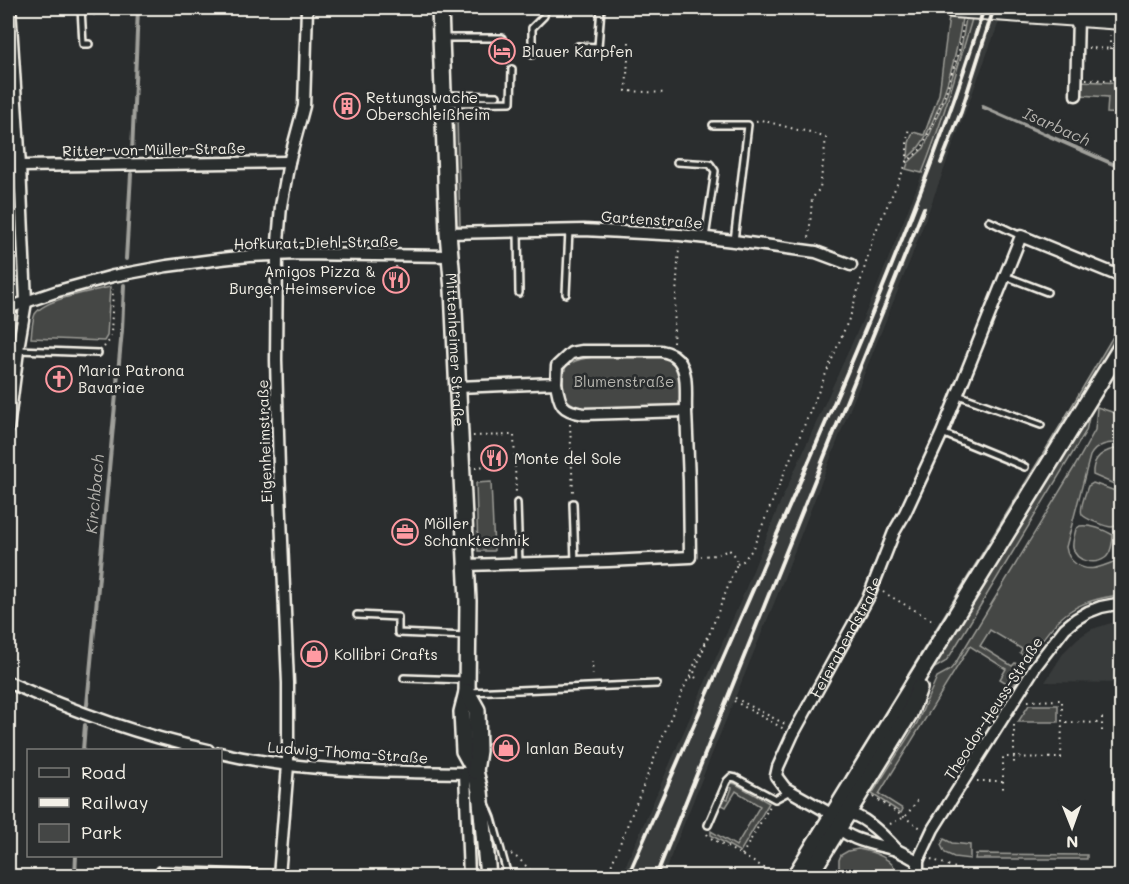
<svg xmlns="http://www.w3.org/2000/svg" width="1129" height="884" font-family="Mali,sans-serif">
  <rect width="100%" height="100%" fill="#2a2d2e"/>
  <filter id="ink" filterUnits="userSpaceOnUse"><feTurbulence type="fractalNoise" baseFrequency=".0167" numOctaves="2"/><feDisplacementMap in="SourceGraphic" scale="12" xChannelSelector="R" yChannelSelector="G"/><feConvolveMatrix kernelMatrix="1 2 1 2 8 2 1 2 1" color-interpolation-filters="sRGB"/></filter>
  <g filter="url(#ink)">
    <g fill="#373a3a">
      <polygon points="972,19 999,22 911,258 844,424 777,596 716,744 663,876 621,876 741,600 780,503 875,292 929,157 962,53"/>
      <polygon points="1121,622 1121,683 1045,682 1064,652 1078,638 1092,629 1111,623"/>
    </g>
    <g fill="#444645" stroke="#9c9c96" stroke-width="1.5">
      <path d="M949 17 962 18C957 54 948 86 934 118 930 127 927 136 921 144 918 149 913 153 908 158L909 143 913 132 924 135 939 94Z"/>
      <path d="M966 18 972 19C957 70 942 123 922 173L906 169 908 163 924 148 946 96 961 49Z"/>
      <polygon points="1080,81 1121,83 1121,114 1107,113 1108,97 1080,95"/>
      <polygon points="452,116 457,116 460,225 455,225"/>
      <path d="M110 287 107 336 104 341 31 338C32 330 32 321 35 314 45 299 92 291 110 287Z"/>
      <polygon points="1121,323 1121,329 1083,395 850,778 846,776 1060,426"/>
      <path d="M622 356 666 357C684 365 681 385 680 402L679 405 675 406 591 409C563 406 558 393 566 366 581 355 603 357 622 356Z"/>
      <path d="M1097 407 1121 415V444C1109 441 1096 445 1090 456L1066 547C1067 554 1070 560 1076 564 1092 575 1105 563 1121 560V595C1072 600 1055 618 1029 659L1020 653 1022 649 990 630 980 646 1012 666 1015 663 1024 668 1013 687 1000 679 1006 669 970 646 879 794 903 809 901 813 872 794 917 723 937 677 950 670 955 664 1075 466 1095 430Z"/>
      <polygon points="1089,412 1089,418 1086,431 951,654 945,662 933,669"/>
      <path d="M1114 449 1121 450V487L1093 475C1092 460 1101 452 1114 449Z"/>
      <polygon points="491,482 494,551 478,551 476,483"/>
      <path d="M1093 483 1121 493C1122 501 1124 515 1120 522 1118 525 1116 526 1112 527 1107 527 1084 519 1082 514 1079 509 1086 492 1088 486Z"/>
      <path d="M1080 526C1091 525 1104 530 1113 535 1113 541 1111 554 1105 558 1095 565 1076 562 1073 548 1072 542 1075 534 1076 529Z"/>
      <polygon points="1029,705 1058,705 1058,722 1018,722"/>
      <polygon points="732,783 736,784 769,803 740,852 711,835 711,831 736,846 760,806 736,791 726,807 722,805 725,798 728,799 732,788 729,787"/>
      <polygon points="944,839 952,843 970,845 970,859 954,857 945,853 941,845"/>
      <path d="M858 849C875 852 893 858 899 876H839V860L841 855 848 851Z"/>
      <polygon points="976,854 1087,855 1087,859 975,859"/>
    </g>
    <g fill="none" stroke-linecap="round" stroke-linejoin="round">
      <g stroke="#9f9f9a" stroke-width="4">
        <polyline points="983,107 1122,168"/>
        <polyline points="132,154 138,8"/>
        <polyline points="126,259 131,174"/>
        <polyline points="87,705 122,330 124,285"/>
        <polyline points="83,750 85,725"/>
        <polyline points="75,876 76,856"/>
      </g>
      <g stroke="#f4f1e8" stroke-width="10">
        <g id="service">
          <polyline points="81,8 83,44 89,44"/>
          <polyline points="444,38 502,38"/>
          <polyline points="578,46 598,47 601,8"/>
          <polyline points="532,55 532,28 544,16 545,8"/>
          <polyline points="444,95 497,96"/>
          <polyline points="445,103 511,102 512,69"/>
          <polyline points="1121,117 1120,133 1122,140"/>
          <polyline points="713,125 748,125 734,241"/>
          <polyline points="677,162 710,164 715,171 705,238"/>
          <polyline points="989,221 1021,236"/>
          <polyline points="518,231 519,293"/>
          <polyline points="1005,276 1047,292"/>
          <polyline points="566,294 569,230"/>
          <polyline points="18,350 98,353"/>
          <polyline points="958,395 1041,425"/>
          <polyline points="942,433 1025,467"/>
          <polyline points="517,503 519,563"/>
          <polyline points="573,503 575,562"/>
          <polyline points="357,615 398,617 398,633 466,636"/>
          <polyline points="404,678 465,680"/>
          <polyline points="469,692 657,684"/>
          <polyline points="487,806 492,818 508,876"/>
          <polyline points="708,825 727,781 731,777 736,778 775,799 788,792"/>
          <polyline points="160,870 279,874"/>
        </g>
      </g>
      <g stroke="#f4f1e8" stroke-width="15">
        <g id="minor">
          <polyline points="1076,95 1078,17"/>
          <polyline points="20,166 289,162"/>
          <polyline points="448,233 584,230 680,235 734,241 816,252 851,265"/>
          <polyline points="8,308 58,291 113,276 167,266 221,259 249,256 298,254 450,256"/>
          <path d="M458 387 556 383 557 366 571 353 582 351H661C665 352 671 353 674 356 690 367 685 395 686 411"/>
          <polyline points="8,429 19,343 26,302 20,166 10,8"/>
          <path d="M466 565 609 561 690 557 689 481 686 411 584 414C561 411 560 405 556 383"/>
          <path d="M8 682C72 711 139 735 208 750"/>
          <path d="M220 753C300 772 384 772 465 773L475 771"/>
          <polyline points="465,773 469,876"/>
          <path d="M842 814C860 810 885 837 897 850"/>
          <path id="s1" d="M833 815 785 788 776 776 778 767 793 734 869 596 894 532 905 513 942 433 1021 236 1122 277"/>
          <path d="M836 823C843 840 880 845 896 850 904 853 911 858 918 861"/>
          <polyline points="279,876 288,765 288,683 279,469 276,360 277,254 281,206 289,162 304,106 307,8"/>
          <polyline points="918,876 918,861 933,829 1035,667 1065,628 1076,619 1088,612 1101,607 1122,603"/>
        </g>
      </g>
      <g stroke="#f4f1e8" stroke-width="20">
        <g id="secondary">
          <path id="s2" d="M440 8 448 233 453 290 468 601 467 692 462 712 464 751 475 771 480 791 488 876"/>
          <polyline points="467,692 477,710 478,751 475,771"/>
          <polyline points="795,876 1122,346"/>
          <polyline points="809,876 909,714 919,688"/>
        </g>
      </g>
      <g stroke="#f4f1e8" stroke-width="22">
        <polyline id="primary" points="953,8 1122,20"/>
      </g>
      <g stroke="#f4f1e8" stroke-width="2" stroke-dasharray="1.5 4.5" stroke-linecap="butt">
        <polyline points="94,8 94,17"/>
        <polyline points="629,42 626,91 666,93"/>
        <polyline points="1088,48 1122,49"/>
        <polyline points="1110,49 1110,34"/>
        <polyline points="1086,79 1122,81"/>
        <polyline points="756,121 761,120 798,130 807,131 826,138 820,188 812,199 809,239"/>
        <polyline points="907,162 907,139 909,127"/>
        <polyline points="396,266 397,275"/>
        <polyline points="673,343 679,247"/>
        <polyline points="104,347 109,341 111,335 113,289"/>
        <polyline points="570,424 573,493"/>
        <polyline points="473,436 514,435 516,494"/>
        <polyline points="475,467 490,466"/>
        <polyline points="737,564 743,561 752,550 851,314 874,235 907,162 922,148 945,95 959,50 963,25"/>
        <polyline points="883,592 935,622"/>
        <polyline points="592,661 593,679"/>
        <polyline points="691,677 691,672 707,637"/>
        <path d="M696 678 694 676V673L737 564C736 557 735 554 729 550L716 555 701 556"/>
        <polyline points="735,698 785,724"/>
        <polyline points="734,701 784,729"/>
        <polyline points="1028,701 1062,700 1062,722 1102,723"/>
        <polyline points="1014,725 1014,764"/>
        <polyline points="1102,731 1102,714"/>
        <polyline points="977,781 1003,781 1003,757 1061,758 1062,722"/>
        <polyline points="1003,781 1003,793"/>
        <polyline points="873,797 921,828"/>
        <polyline points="890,824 905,817 920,797"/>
        <polyline points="707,834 709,837 779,876"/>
        <polyline points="511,854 519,859 536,876"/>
        <polyline points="742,855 770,806"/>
        <polyline points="931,859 969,873 975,876"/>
        <polyline points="607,876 670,719 688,679 694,676"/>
        <polyline points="833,876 834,864"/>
      </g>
      <use href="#service" stroke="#2a2d2e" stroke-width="5"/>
      <use href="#minor" stroke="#2a2d2e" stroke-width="10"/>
      <use href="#secondary" stroke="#2a2d2e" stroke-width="15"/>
      <use href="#primary" stroke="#2a2d2e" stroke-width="18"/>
      <g stroke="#f4f1e8" stroke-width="4">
        <polyline points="941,163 961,112 994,8"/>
        <path d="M628 876C682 750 737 625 792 500 863 338 932 177 984 8"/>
        <polyline points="656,876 924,208"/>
      </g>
    </g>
  </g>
  <defs>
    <g id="hotel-ring" transform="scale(1.35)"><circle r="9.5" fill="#2a2d2e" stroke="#ff9aa2" stroke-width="1.5"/><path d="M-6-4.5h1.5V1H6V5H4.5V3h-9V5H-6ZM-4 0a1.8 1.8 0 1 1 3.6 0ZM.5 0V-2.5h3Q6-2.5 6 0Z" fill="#ff9aa2"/></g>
    <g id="building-ring" transform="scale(1.35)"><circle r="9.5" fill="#2a2d2e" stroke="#ff9aa2" stroke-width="1.5"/><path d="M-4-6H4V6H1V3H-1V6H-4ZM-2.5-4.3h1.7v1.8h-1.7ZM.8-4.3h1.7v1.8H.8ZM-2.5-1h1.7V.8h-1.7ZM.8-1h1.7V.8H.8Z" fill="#ff9aa2"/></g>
    <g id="restaurant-ring" transform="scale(1.35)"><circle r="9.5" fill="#2a2d2e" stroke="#ff9aa2" stroke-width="1.5"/><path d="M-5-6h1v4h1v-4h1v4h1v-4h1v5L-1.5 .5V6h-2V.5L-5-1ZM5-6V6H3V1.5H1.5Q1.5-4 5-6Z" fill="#ff9aa2"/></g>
    <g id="church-ring" transform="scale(1.35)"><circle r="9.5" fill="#2a2d2e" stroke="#ff9aa2" stroke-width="1.5"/><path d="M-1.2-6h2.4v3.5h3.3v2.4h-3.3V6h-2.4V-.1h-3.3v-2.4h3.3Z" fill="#ff9aa2"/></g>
    <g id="office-ring" transform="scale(1.35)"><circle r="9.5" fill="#2a2d2e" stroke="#ff9aa2" stroke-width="1.5"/><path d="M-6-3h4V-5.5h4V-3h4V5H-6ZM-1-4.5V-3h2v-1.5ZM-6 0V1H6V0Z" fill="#ff9aa2"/></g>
    <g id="shop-ring" transform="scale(1.35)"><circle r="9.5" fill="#2a2d2e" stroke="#ff9aa2" stroke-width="1.5"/><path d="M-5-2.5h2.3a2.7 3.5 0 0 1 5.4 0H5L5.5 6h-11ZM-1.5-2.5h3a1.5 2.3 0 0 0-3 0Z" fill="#ff9aa2"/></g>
  </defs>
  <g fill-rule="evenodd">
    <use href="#hotel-ring" x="502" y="51"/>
    <use href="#building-ring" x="347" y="106"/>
    <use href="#restaurant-ring" x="396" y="280"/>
    <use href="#church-ring" x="59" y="379"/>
    <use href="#restaurant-ring" x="494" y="458"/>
    <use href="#office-ring" x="405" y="532"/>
    <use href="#shop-ring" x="314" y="654"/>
    <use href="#shop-ring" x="506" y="748"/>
  </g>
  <g text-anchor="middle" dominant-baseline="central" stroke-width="5" stroke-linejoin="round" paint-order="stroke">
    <g font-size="15" fill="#f4f1e8" stroke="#2a2d2e" text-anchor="start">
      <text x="522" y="51">Blauer Karpfen</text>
      <text x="366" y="97">Rettungswache<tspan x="366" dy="17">Oberschleißheim</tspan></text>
      <text x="376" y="271" text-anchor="end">Amigos Pizza &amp;<tspan x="376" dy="17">Burger Heimservice</tspan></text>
      <text x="78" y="370">Maria Patrona<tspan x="78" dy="17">Bavariae</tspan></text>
      <text x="514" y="458">Monte del Sole</text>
      <text x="424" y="523">Möller<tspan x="424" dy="17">Schanktechnik</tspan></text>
      <text x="334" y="654">Kollibri Crafts</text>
      <text x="526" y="748">lanlan Beauty</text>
    </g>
    <g font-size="15" fill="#f4f1e8" stroke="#2a2d2e">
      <text transform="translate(154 149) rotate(-1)">Ritter-von-Müller-Straße</text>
      <text transform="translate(652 219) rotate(4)">Gartenstraße</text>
      <text transform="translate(316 242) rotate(-1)">Hofkurat-Diehl-Straße</text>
      <text stroke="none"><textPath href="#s2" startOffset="342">Mittenheimer Straße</textPath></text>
      <text transform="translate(264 441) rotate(-92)">Eigenheimstraße</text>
      <text stroke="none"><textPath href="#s1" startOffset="226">Feierabendstraße</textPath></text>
      <text transform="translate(993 708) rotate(-57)">Theodor-Heuss-Straße</text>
      <text transform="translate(348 752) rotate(4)">Ludwig-Thoma-Straße</text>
    </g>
    <g font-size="15" fill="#b6b5af" stroke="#2a2d2e">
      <text x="624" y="381">Blumenstraße</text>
    </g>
    <g font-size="16" font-style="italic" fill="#b5b3ae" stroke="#2a2d2e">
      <text transform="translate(1057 126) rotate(24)">Isarbach</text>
      <text transform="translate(94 494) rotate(-85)">Kirchbach</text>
    </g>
  </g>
  <rect width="1129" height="884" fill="none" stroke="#2a2d2e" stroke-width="30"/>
  <rect x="15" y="15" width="1099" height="854" fill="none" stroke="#f4f1e8" stroke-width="2" filter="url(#ink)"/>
  <rect x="27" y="749" width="195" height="108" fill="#2a2d2e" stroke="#7b7b78" stroke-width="1.5"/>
  <rect x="39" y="768" width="30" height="9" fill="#2a2d2e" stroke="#7b7b78" stroke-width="1.5"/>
  <text x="81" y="779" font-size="18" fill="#f4f1e8">Road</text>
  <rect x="39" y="798" width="30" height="9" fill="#f4f1e8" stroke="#7b7b78" stroke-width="1.5"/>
  <text x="81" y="809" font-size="18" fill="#f4f1e8">Railway</text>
  <rect x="39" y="824" width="30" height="18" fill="#444645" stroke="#7b7b78" stroke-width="1.5"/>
  <text x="81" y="839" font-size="18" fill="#f4f1e8">Park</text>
  <g transform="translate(1072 827) rotate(179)" stroke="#2a2d2e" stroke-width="4.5" paint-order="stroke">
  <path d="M0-4.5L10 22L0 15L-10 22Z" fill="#f4f1e8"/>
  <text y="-9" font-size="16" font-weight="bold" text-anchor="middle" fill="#f4f1e8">N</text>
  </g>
</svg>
